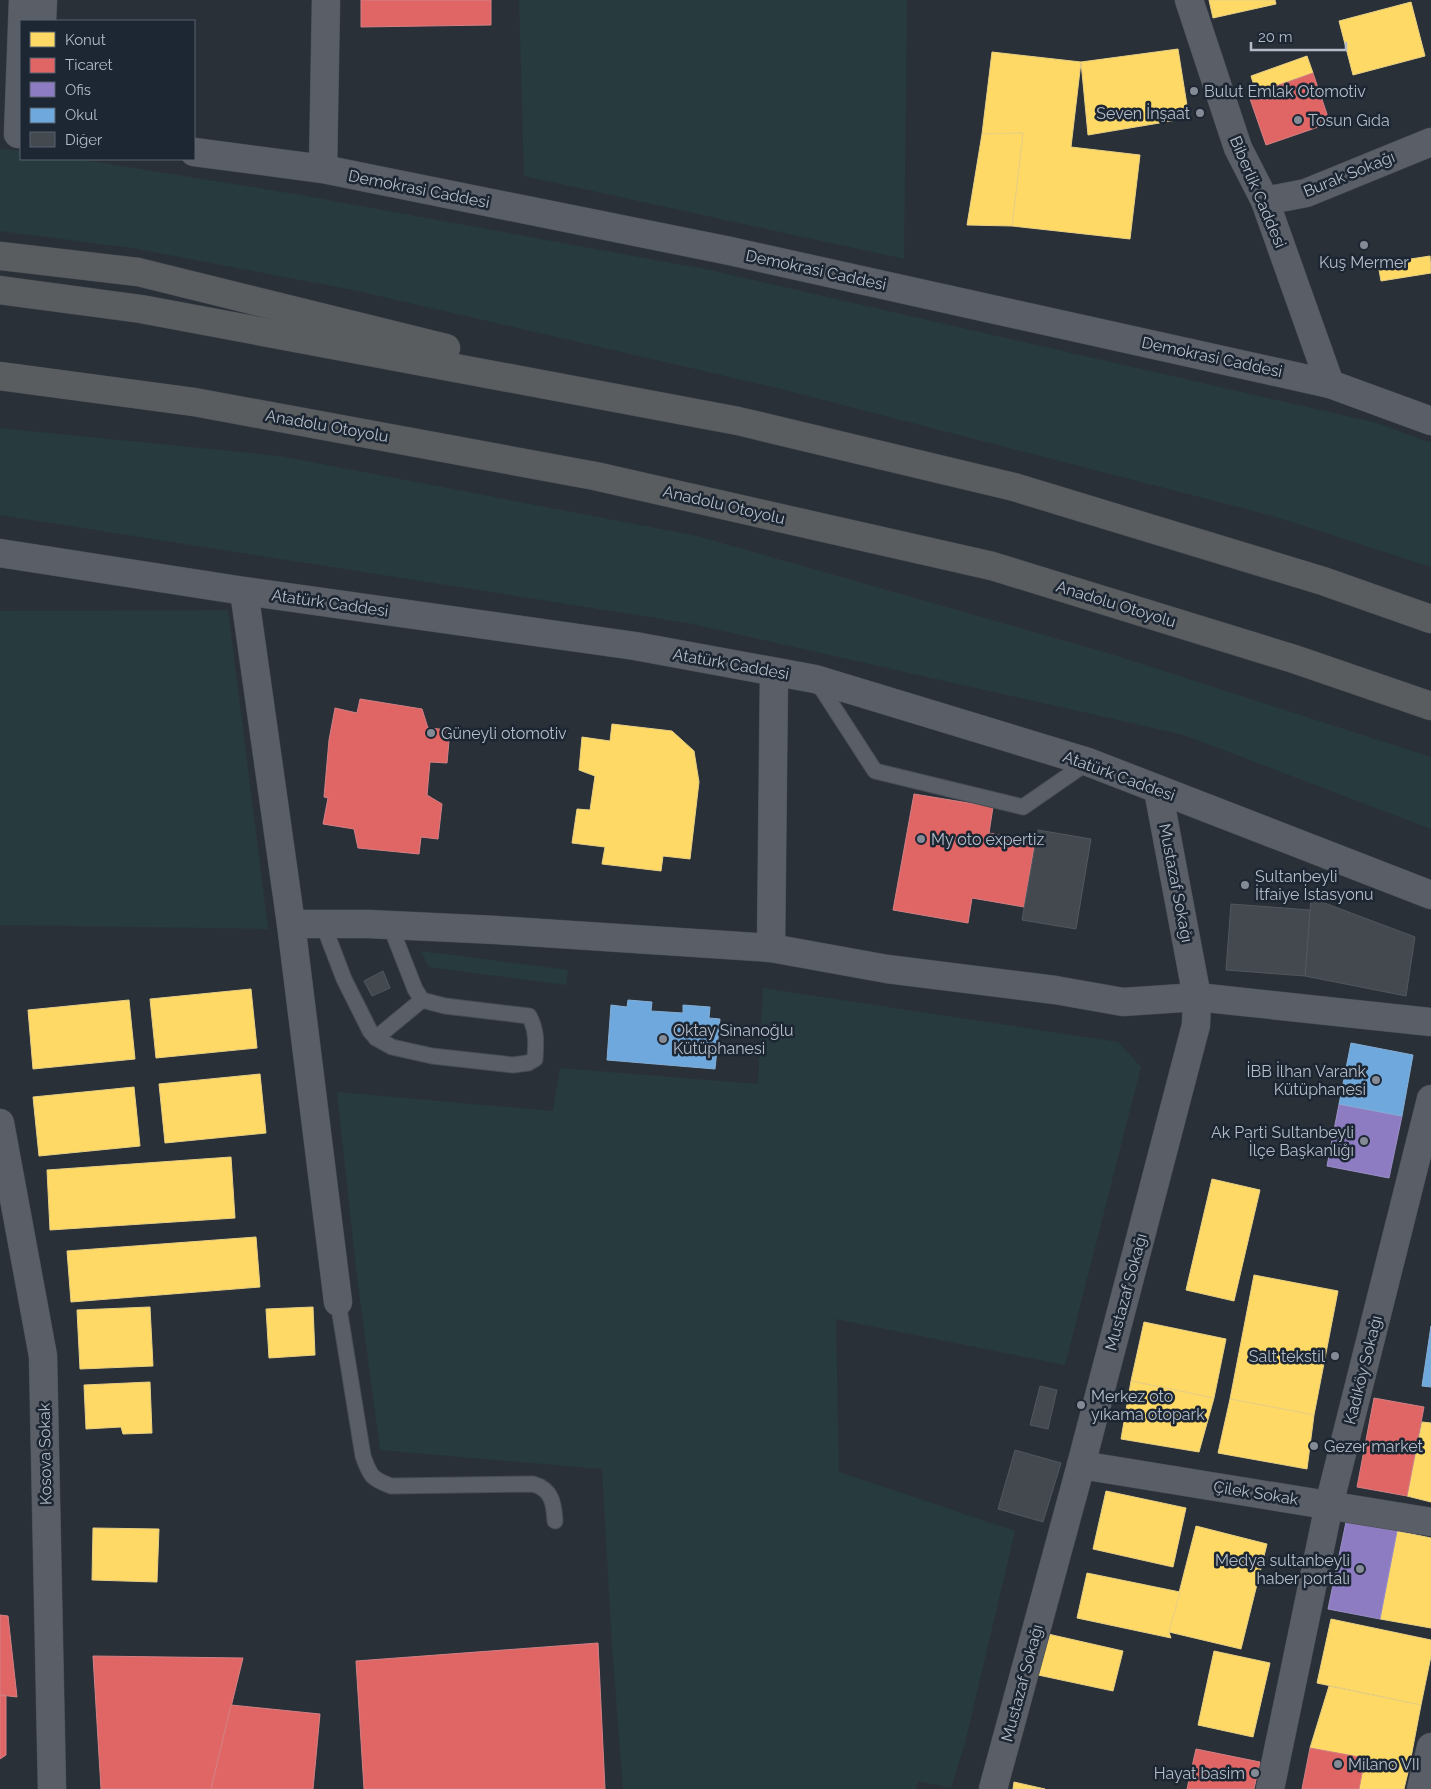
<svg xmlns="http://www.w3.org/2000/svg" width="1431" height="1789" font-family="Raleway,sans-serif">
  <rect width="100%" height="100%" fill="#2a3038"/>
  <g fill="#273a3e">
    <polygon points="519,0 907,0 904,259 524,176"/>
    <polygon points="0,149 21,151 21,159 79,159 295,194 710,270 1377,423 1431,443 1431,567 1273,516 773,387 353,290 132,248 0,231"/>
    <polygon points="0,428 280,456 697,536 1114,655 1431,757 1431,829 1184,735 688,623 0,515"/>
    <polygon points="228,610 268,929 0,925 0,611"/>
    <polygon points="421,951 568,970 566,985 429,967"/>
    <polygon points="763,988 1118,1042 1141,1067 1065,1365 836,1319 839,1472 1015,1531 965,1743 951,1788 918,1781 916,1789 623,1789 612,1646 602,1469 380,1450 356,1269 337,1092 553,1111 560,1068 758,1084"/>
  </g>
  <g fill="#ffd966" stroke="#e8d084">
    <polygon points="1209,0 1275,0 1276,4 1213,18"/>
    <polygon points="1411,2 1425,56 1353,75 1339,21"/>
    <polygon points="1178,49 1189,118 1088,135 1081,62"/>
    <polygon points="992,52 1081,62 1071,147 1140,155 1130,239 1012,226 1023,133 982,134"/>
    <polygon points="1307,56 1313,73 1256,92 1251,76"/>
    <polygon points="1023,133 1012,226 967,225 982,134"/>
    <polygon points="1430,256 1431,273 1381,281 1378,264"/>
    <polygon points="612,724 672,731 694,751 699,782 690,859 663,856 661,871 602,864 605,847 572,843 577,809 590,810 595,776 579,770 582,737 610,741"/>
    <polygon points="251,989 257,1048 156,1058 150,999"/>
    <polygon points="129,1000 135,1059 33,1069 28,1010"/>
    <polygon points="260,1074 266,1133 165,1143 159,1084"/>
    <polygon points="134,1087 140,1146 39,1156 33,1097"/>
    <polygon points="231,1157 235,1218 50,1230 47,1170"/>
    <polygon points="1212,1179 1260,1190 1234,1301 1186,1290"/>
    <polygon points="256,1237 260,1287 71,1302 67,1251"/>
    <polygon points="1254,1275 1338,1291 1314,1415 1230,1399"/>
    <polygon points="150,1307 153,1366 80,1369 77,1310"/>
    <polygon points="313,1307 315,1355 269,1358 266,1309"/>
    <polygon points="1144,1322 1226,1339 1214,1398 1131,1381"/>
    <polygon points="1131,1381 1214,1398 1199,1452 1121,1439"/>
    <polygon points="150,1382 152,1433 123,1434 121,1427 86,1429 84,1385"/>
    <polygon points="1230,1399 1314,1415 1307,1469 1218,1453"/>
    <polygon points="1422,1422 1431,1423 1431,1502 1407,1496"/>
    <polygon points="1106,1491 1186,1508 1173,1567 1093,1549"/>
    <polygon points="1196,1526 1267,1544 1241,1649 1169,1632"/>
    <polygon points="93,1528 159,1529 157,1582 92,1580"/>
    <polygon points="1397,1531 1431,1538 1431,1628 1380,1619"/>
    <polygon points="1087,1573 1180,1592 1169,1632 1171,1638 1077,1618"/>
    <polygon points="1331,1619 1431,1640 1431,1656 1421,1705 1317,1683"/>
    <polygon points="1048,1634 1123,1651 1113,1691 1038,1675"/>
    <polygon points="1214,1651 1270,1663 1253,1737 1198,1725"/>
    <polygon points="1329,1686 1421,1705 1409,1768 1310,1748"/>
    <polygon points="1365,1758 1409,1768 1404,1789 1359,1789"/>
    <polygon points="1014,1782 1045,1789 1013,1789"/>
  </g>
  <g fill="#e06666" stroke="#d38084">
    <polygon points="361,0 491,0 491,25 361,27"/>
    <polygon points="1313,73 1330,123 1266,145 1249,96"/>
    <polygon points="360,699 422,709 428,728 450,730 447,763 430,762 427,795 442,804 438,839 421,837 419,854 358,848 354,829 323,824 328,798 324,797 329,740 335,708 357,713"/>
    <polygon points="914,794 993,807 989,833 1035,842 1024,907 972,898 968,923 893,910"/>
    <polygon points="1374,1398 1424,1407 1407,1496 1357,1487"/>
    <polygon points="0,1615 8,1616 17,1697 0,1695"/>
    <polygon points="598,1643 605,1789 364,1789 356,1661"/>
    <polygon points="93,1656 243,1658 211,1789 101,1789"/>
    <polygon points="0,1695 6,1696 6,1755 0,1759"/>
    <polygon points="231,1705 320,1714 313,1789 211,1789"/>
    <polygon points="1310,1748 1365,1758 1359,1789 1302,1789"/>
    <polygon points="1196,1749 1260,1762 1254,1789 1187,1789"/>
  </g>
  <g fill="#8e7cc3" stroke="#998fc5">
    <polygon points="1339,1104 1402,1116 1389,1178 1327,1166"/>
    <polygon points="1346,1522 1397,1531 1380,1619 1328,1609"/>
  </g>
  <g fill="#6fa8dc" stroke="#84aed6">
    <polygon points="628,1000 652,1002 651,1011 683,1013 683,1005 710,1007 709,1018 720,1019 715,1069 607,1060 611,1005 627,1007"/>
    <polygon points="1351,1043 1413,1055 1402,1116 1339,1104"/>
    <polygon points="1431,1326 1431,1387 1422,1386"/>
  </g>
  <g fill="#444950" stroke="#52575f">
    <polygon points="1038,830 1091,839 1076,929 1022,920"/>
    <polygon points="1311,898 1415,937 1406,996 1305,976"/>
    <polygon points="1231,904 1310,910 1305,976 1226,970"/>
    <polygon points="383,971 390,988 372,996 364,981"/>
    <polygon points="1040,1386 1057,1390 1048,1429 1030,1425"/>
    <polygon points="1015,1450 1061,1463 1043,1522 998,1509"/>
  </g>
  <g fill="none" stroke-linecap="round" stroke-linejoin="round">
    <g stroke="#484c53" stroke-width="17">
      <g id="service">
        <polyline points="816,680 875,771 1023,807 1088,762"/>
        <path d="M323 924 344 979 370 1031 376 1038 392 1047 432 1056 513 1065 528 1063 535 1059C536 1043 537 1030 529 1016L445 1006 422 1000 415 989 390 925"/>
        <polyline points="376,1038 422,1000"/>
        <path d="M338 1302 363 1456C370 1476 372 1479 391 1486L533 1484C552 1489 554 1504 555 1521"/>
      </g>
    </g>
    <g stroke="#484c53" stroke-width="29">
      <g id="minor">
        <polyline points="1189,0 1238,148 1265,201 1330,384"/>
        <polyline points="323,169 326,0"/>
        <polyline points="1265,201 1306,193 1431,142"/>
        <polyline points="244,591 291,924 338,1302"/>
        <polyline points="291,924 368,924 496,930 771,948 887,969 1055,990 1123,1002 1197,997 1431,1022"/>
        <polyline points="771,948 774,672"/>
        <polyline points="0,1123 43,1356 52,1789"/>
        <polyline points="1081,1465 1431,1522"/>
        <polyline points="993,1789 1081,1465 1196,1025 1197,997 1158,790"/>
        <polyline points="1270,1789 1329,1505 1431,1099"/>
        <polyline points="1421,1789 1431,1747"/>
      </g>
    </g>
    <g stroke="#484c53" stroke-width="29">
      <g id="tertiary">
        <polyline points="42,21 43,0"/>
        <polyline points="18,134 23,0"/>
        <polyline points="194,152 323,169 730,251 1330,384 1431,421"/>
        <polyline points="0,553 244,591 635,646 815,679 1088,762 1431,895"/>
      </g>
    </g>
    <g stroke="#474c53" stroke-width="29">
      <g id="motorway">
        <polyline points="0,256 138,272 446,348"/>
        <polyline points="0,290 141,309 738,421 1014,487 1323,581 1431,619"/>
        <polyline points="0,376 194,402 595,476 992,566 1294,659 1431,706"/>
      </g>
    </g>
    <use href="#service" stroke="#5a5e66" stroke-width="15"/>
    <use href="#minor" stroke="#5a5e66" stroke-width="28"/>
    <use href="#tertiary" stroke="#5a5e66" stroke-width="28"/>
    <use href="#motorway" stroke="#5a5d60" stroke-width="28"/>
  </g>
  <g fill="#848b96" stroke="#1d2633" stroke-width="2">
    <circle cx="1194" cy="91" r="5"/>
    <circle cx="1200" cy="113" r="5"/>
    <circle cx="1298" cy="120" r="5"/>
    <circle cx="1364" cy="245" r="5"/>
    <circle cx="431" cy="733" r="5"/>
    <circle cx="921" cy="839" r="5"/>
    <circle cx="1245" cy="885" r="5"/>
    <circle cx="663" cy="1039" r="5"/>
    <circle cx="1376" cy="1080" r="5"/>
    <circle cx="1364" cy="1141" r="5"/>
    <circle cx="1335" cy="1356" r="5"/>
    <circle cx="1081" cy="1405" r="5"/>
    <circle cx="1314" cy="1446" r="5"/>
    <circle cx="1360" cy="1569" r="5"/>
    <circle cx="1338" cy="1764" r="5"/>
    <circle cx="1255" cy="1773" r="5"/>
  </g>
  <g text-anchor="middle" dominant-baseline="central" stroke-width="5" stroke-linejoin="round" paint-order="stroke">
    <g font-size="16" fill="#b4bcc9" stroke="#1d2633" text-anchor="start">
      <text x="1204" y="91">Bulut Emlak Otomotiv</text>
      <text x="1190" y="113" text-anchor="end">Seven İnşaat</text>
      <text x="1308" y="120">Tosun Gıda</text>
      <text x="1364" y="262" text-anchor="middle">Kuş Mermer</text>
      <text x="441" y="733">Güneyli otomotiv</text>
      <text x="931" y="839">My oto expertiz</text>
      <text x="1255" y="876">Sultanbeyli<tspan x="1255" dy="18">İtfaiye İstasyonu</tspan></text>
      <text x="673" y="1030">Oktay Sinanoğlu<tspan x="673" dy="18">Kütüphanesi</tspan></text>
      <text x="1366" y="1071" text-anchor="end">İBB İlhan Varank<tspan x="1366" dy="18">Kütüphanesi</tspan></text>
      <text x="1354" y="1132" text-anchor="end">Ak Parti Sultanbeyli<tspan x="1354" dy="18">İlçe Başkanlığı</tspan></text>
      <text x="1325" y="1356" text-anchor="end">Salt tekstil</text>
      <text x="1091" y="1396">Merkez oto<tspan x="1091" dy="18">yıkama otopark</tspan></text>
      <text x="1324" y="1446">Gezer market</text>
      <text x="1350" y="1560" text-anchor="end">Medya sultanbeyli<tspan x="1350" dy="18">haber portalı</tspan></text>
      <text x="1348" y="1764">Milano VII</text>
      <text x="1245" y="1773" text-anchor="end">Hayat basim</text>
    </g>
    <g font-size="16" fill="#b4bcc9" stroke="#1d2633">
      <text transform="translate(1349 174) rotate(-22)">Burak Sokağı</text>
      <text transform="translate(419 189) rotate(11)">Demokrasi Caddesi</text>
      <text transform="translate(1258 192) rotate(67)">Biberlik Caddesi</text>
      <text transform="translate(816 270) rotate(12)">Demokrasi Caddesi</text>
      <text transform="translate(1212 357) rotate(12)">Demokrasi Caddesi</text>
      <text transform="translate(327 426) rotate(10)">Anadolu Otoyolu</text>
      <text transform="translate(724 505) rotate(13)">Anadolu Otoyolu</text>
      <text transform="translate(330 603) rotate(8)">Atatürk Caddesi</text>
      <text transform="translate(1116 604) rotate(17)">Anadolu Otoyolu</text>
      <text transform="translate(731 664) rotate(10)">Atatürk Caddesi</text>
      <text transform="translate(1119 776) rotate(20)">Atatürk Caddesi</text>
      <text transform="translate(1176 883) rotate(79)">Mustazaf Sokağı</text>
      <text transform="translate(1126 1292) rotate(-75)">Mustazaf Sokağı</text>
      <text transform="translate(1363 1370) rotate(-76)">Kadıköy Sokağı</text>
      <text transform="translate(45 1454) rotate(-91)">Kosova Sokak</text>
      <text transform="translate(1256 1493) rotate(9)">Çilek Sokak</text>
      <text transform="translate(1022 1683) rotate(-75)">Mustazaf Sokağı</text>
    </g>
  </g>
  <rect x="20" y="20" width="175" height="140" fill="#1d2633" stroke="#59626f"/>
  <rect x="30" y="32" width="25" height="15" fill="#ffd966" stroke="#59626f"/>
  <text x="65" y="45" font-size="15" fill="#b4bcc9">Konut</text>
  <rect x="30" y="58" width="25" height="15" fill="#e06666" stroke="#59626f"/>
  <text x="65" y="70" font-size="15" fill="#b4bcc9">Ticaret</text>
  <rect x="30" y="82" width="25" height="15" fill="#8e7cc3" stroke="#59626f"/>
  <text x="65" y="95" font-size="15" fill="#b4bcc9">Ofis</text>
  <rect x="30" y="108" width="25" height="15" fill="#6fa8dc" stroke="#59626f"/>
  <text x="65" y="120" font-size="15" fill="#b4bcc9">Okul</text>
  <rect x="30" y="132" width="25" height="15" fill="#444950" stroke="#59626f"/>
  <text x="65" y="145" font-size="15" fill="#b4bcc9">Diğer</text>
  <path d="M1251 42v8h95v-8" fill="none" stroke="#b4bcc9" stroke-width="2.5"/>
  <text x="1258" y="42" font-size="15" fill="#b4bcc9" stroke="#1d2633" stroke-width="4" paint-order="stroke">20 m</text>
</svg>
